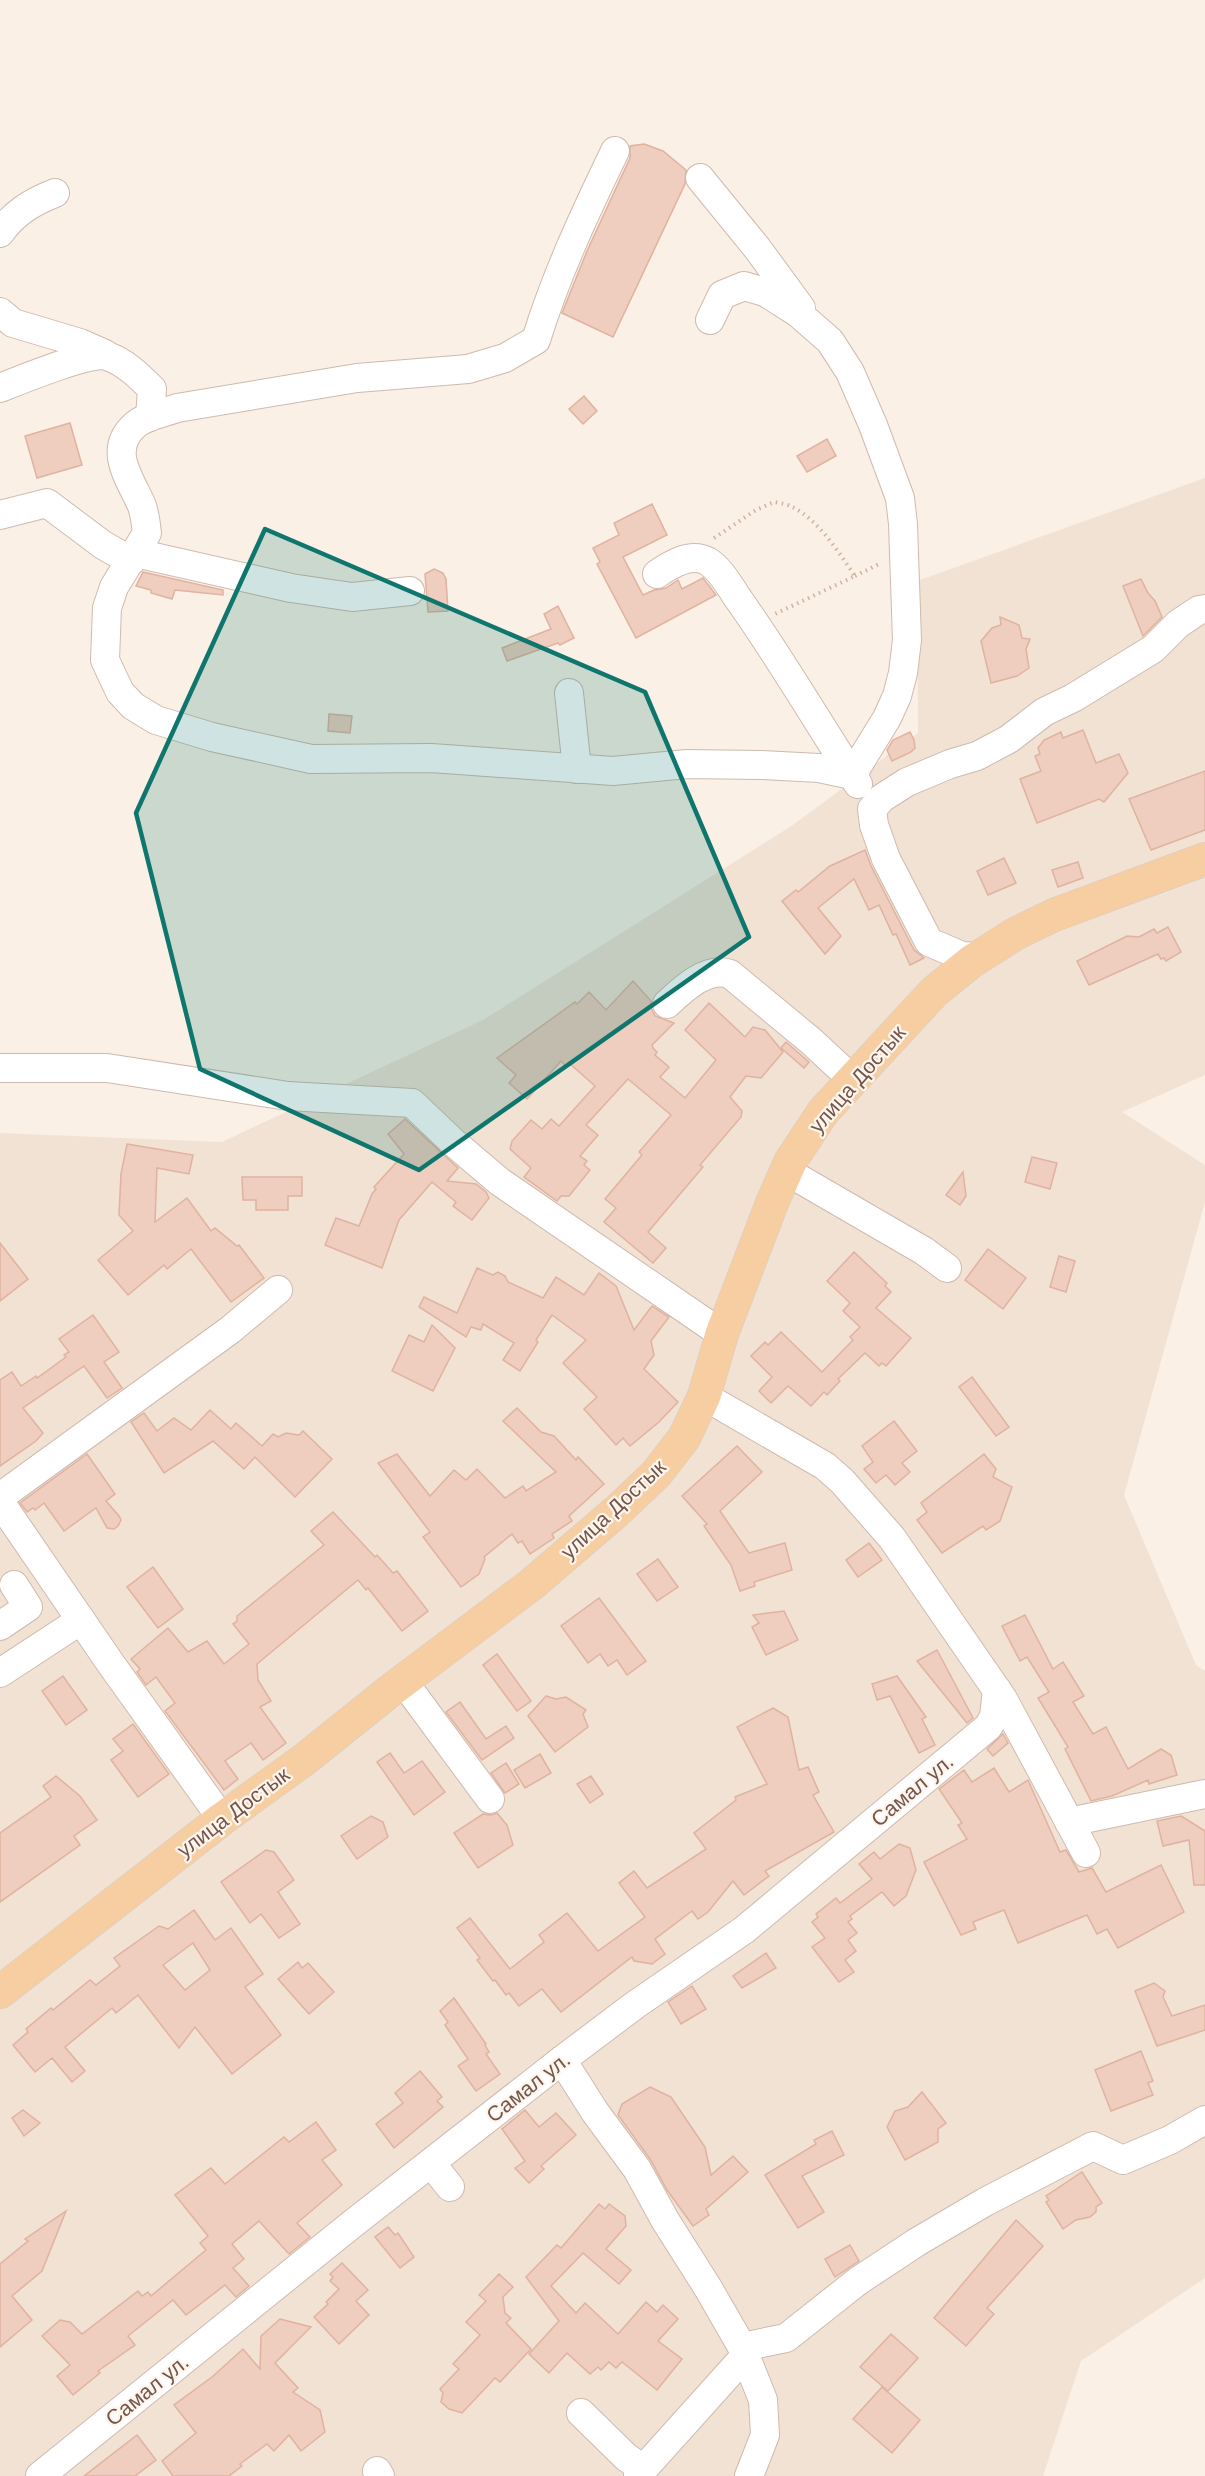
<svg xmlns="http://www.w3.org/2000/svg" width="1205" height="2476" font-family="Arial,sans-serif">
  <rect width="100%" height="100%" fill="#fbf0e6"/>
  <polygon fill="#f2e2d4" points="1205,478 1205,1075 1122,1112 1205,1165 1205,1202 1124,1495 1196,1665 1205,1671 1205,2278 1081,2361 1043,2476 0,2476 0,1133 222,1142 483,1020 790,827 918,733 917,581"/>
  <g fill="#efcdbf" stroke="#e0b2a0" stroke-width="1.5" fill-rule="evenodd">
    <polygon points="644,144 663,151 686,170 685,184 613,337 562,313 587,251 630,158 630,146"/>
    <polygon points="584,396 597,411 583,424 569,409"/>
    <polygon points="70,423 82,465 37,478 25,436"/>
    <polygon points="827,439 836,456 807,472 797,456"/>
    <polygon points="652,504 667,535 623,557 643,595 654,590 666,588 678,580 682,589 703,578 716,595 636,638 597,564 600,562 593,548 619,535 614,523"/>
    <polygon points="434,569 443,573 446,579 448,611 428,612 425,574"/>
    <polygon points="143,572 223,590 223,595 175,590 172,599 151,593 151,590 136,586"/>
    <polygon points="1141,579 1148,593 1155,601 1162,617 1143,636 1123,586"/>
    <polygon points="558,606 574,638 560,645 558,643 507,661 502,648 551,629 544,614"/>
    <polygon points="1000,617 1019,625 1022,638 1030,639 1026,649 1029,668 1017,676 991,683 981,641 992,628 1001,625"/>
    <polygon points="329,714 352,716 350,733 328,731"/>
    <polygon points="1083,730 1096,763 1119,754 1128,773 1104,802 1099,799 1037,823 1020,779 1041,771 1035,756 1040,754 1038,748 1044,740 1061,732 1063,738"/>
    <polygon points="910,732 914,740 915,748 911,752 892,761 887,750 893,740"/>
    <polygon points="1205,771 1205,830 1151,850 1129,799"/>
    <polygon points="865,850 871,866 914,950 924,958 910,965 896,934 893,935 879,905 869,910 854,879 818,908 841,936 825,954 782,901 796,890 798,892 830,866"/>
    <polygon points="1004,858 1016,883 988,895 977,871"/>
    <polygon points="1078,862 1083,878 1058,887 1052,870"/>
    <polygon points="1168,927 1181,952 1166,961 1164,958 1161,959 1158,954 1089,985 1077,961 1127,936 1139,937 1154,929 1157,933"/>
    <polygon points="633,981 651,1001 651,1008 655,1016 674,1023 652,1045 653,1048 657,1052 655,1055 669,1067 660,1077 685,1098 716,1060 685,1030 709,1003 745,1037 753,1027 765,1030 783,1052 761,1078 746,1076 730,1097 742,1111 741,1117 700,1165 703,1167 648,1232 666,1248 653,1263 604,1222 616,1208 605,1199 642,1155 639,1152 671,1115 628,1079 586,1125 598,1135 580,1156 587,1161 584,1165 590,1170 569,1196 561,1196 557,1201 524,1177 531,1168 510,1149 512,1141 531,1120 542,1129 551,1119 559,1126 595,1086 569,1063 566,1066 561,1061 527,1099 509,1083 516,1075 497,1058 575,1002 577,1004 589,992 606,1010"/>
    <polygon points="786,1042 809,1062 804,1068 781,1048"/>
    <polygon points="405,1119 458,1168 447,1181 476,1184 486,1192 489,1198 472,1220 453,1206 456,1202 432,1182 399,1220 382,1268 325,1245 336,1218 359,1226 372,1194 376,1189 374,1187 404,1154 388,1134"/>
    <polygon points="127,1144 193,1155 189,1174 157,1168 155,1222 187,1198 211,1231 215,1228 237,1246 239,1245 264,1278 231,1302 191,1249 167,1269 164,1265 128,1295 98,1260 133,1231 119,1215 121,1174"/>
    <polygon points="1032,1157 1057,1163 1050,1189 1025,1182"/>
    <polygon points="963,1172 966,1196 960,1205 946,1195"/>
    <polygon points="242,1177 302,1177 302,1196 288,1196 288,1210 256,1210 256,1200 243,1200"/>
    <polygon points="0,1243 28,1279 0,1301"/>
    <polygon points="988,1249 1026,1278 1003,1309 965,1280"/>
    <polygon points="854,1252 887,1283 885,1286 891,1292 876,1308 911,1338 886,1366 882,1363 879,1366 865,1353 838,1379 840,1381 827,1395 824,1392 811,1406 788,1386 771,1403 759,1391 772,1377 751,1356 765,1342 768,1345 781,1332 822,1372 853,1340 850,1337 860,1327 843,1311 850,1303 827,1281"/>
    <polygon points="1059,1256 1075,1261 1066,1292 1050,1287"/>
    <polygon points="477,1268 493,1275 498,1272 505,1276 508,1282 543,1298 556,1277 584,1295 599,1273 616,1286 634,1330 652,1306 669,1317 651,1341 654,1355 644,1369 678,1402 659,1422 630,1446 623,1438 616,1445 584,1409 597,1397 563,1363 586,1340 552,1315 536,1340 538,1342 520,1371 503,1360 514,1343 483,1324 481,1330 471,1327 466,1337 419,1307 424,1297 457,1313"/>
    <polygon points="93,1315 119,1352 104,1362 122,1388 107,1398 84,1366 23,1408 43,1433 36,1441 0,1466 0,1380 12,1372 21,1386 36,1376 37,1378 66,1357 64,1355 69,1352 59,1339"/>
    <polygon points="432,1325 455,1348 433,1391 392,1371 409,1335 424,1342"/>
    <polygon points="972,1377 1009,1427 996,1436 959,1387"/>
    <polygon points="517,1408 541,1432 554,1436 576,1460 578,1457 604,1484 569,1516 572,1521 552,1534 554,1538 530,1554 522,1541 518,1543 512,1534 484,1557 485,1559 479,1574 461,1587 423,1537 430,1532 378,1463 397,1454 430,1496 454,1470 466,1480 477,1469 505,1498 523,1486 526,1491 556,1472 503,1421"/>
    <polygon points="210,1410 231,1429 236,1423 262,1446 273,1434 278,1437 286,1433 299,1435 303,1431 332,1459 295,1497 255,1457 244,1469 213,1441 164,1473 131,1422 144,1413 157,1431 174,1418 191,1430"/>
    <polygon points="894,1421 917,1451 902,1463 910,1472 895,1485 886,1475 876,1483 864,1469 873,1462 862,1446"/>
    <polygon points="737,1446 762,1472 720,1511 749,1553 785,1543 792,1570 754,1582 755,1586 740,1591 731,1565 704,1526 707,1524 682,1496"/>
    <polygon points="87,1454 115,1494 106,1501 119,1516 121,1520 118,1526 114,1529 107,1528 96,1508 64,1531 44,1503 35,1510 33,1508 27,1512 20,1503"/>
    <polygon points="984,1454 996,1469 993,1477 1012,1487 1000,1521 986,1530 983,1526 942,1553 917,1520 927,1512 921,1503"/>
    <polygon points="333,1512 375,1557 377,1555 393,1573 397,1571 428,1611 402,1631 368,1588 366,1590 358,1580 257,1664 258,1680 271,1701 260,1707 286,1743 263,1760 251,1743 225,1761 238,1779 224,1790 165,1711 175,1703 156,1677 146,1685 137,1672 140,1669 131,1659 168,1628 188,1652 207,1641 224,1664 249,1644 233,1624 237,1621 237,1616 324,1545 311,1531"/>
    <polygon points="869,1543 882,1560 858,1577 846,1560"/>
    <polygon points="658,1559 678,1587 657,1601 637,1574"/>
    <polygon points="153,1567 183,1609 158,1628 127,1587"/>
    <polygon points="599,1598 646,1661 627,1675 617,1660 608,1666 600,1654 588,1663 561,1626"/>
    <polygon points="784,1611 798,1640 766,1655 752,1627 759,1623 753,1615"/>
    <polygon points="1025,1615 1053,1669 1063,1662 1084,1696 1073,1702 1093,1734 1106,1727 1128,1769 1161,1749 1171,1755 1177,1775 1149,1784 1148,1780 1112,1796 1091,1801 1065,1749 1068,1747 1038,1698 1049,1692 1027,1657 1020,1661 1002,1626"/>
    <polygon points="937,1650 973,1718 967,1723 917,1661"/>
    <polygon points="497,1654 531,1701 517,1711 483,1665"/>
    <polygon points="63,1676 87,1710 66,1725 42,1691"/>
    <polygon points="897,1676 926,1717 922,1719 935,1745 919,1753 890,1696 877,1700 872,1684"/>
    <polygon points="546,1696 556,1699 566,1697 586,1710 583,1714 588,1727 555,1752 528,1716"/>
    <polygon points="460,1702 486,1739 506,1726 514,1738 482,1760 446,1712"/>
    <polygon points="773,1708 788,1717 799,1770 808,1767 819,1792 813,1795 834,1832 765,1871 769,1876 744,1895 733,1881 708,1912 698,1919 692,1911 655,1939 665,1954 652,1964 634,1961 632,1957 561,2012 542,1989 519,2006 509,1993 506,1995 495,1980 493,1981 477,1960 480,1958 457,1928 470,1918 510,1969 544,1942 539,1935 567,1913 598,1951 645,1917 619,1883 634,1871 647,1888 706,1849 694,1833 736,1800 735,1797 767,1784 737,1727"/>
    <polygon points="133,1724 169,1774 138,1797 111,1760 123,1751 113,1739"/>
    <polygon points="1003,1734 1008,1743 993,1756 987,1749"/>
    <polygon points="390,1753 404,1773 422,1761 445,1792 414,1815 377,1762"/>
    <polygon points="540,1754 551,1773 525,1788 514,1770"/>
    <polygon points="506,1763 519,1784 505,1793 491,1773"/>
    <polygon points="994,1768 1009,1792 1028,1780 1060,1852 1066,1850 1079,1872 1092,1868 1106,1892 1161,1865 1184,1912 1118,1948 1107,1929 1097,1934 1087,1915 1018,1943 1004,1910 973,1922 976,1929 961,1935 924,1862 967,1839 958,1825 962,1823 939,1789 964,1770 972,1782"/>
    <polygon points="56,1776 80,1796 97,1820 74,1836 80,1845 0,1902 0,1833 51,1797 43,1786"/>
    <polygon points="591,1776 603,1794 590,1803 577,1784"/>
    <polygon points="497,1813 507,1825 513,1845 478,1868 454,1833 483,1814 491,1815"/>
    <polygon points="371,1816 383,1822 388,1837 357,1859 341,1836"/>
    <polygon points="1181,1816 1205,1831 1205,1885 1194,1885 1189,1840 1163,1846 1157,1821"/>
    <polygon points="899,1844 910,1848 916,1870 906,1896 894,1906 882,1892 850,1916 852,1919 848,1922 857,1933 848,1940 856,1951 845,1960 854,1972 839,1982 812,1947 825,1938 812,1922 818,1917 816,1914 836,1898 840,1903 872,1879 859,1864 874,1852 880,1859"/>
    <polygon points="266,1850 274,1852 294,1880 278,1892 300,1924 279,1938 261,1914 250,1923 221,1882"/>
    <path d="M194 1910 215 1940 231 1928 263 1974 245 1987 281 2035 232 2074 195 2027 179 2048 138 1995 116 2013 112 2008 65 2047 85 2071 72 2082 52 2058 35 2072 13 2045 28 2032 26 2029 51 2008 53 2010 90 1980 96 1985 120 1966 114 1958 159 1926 168 1929ZM193 1943 210 1970 185 1990 163 1965Z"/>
    <polygon points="766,1953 776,1968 742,1988 733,1976"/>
    <polygon points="298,1962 302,1968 308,1963 334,1992 309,2014 278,1979"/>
    <polygon points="1154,1983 1165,1991 1163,1997 1172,2016 1205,2005 1205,2030 1157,2046 1135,1991"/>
    <polygon points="692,1986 706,2009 681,2024 668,2002"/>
    <polygon points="454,1998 486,2044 485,2045 489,2052 486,2054 500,2074 476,2091 458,2066 468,2059 445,2025 448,2022 440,2011"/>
    <polygon points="1141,2051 1153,2081 1148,2083 1153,2095 1111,2111 1095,2070"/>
    <polygon points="420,2071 442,2097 437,2101 443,2107 394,2148 376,2124 403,2103 395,2093"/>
    <polygon points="650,2087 671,2097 705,2147 711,2175 733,2156 748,2172 706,2209 709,2215 693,2226 667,2190 650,2159 618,2115 622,2104"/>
    <polygon points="922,2092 946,2123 938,2129 938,2142 905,2160 887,2127 895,2111 908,2107"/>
    <polygon points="23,2110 40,2123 24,2136 12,2118"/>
    <polygon points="525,2110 539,2127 556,2113 576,2135 541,2166 544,2169 529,2183 515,2168 525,2161 502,2129"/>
    <polygon points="316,2122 336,2150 322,2160 342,2185 297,2223 310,2237 289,2254 259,2221 232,2244 244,2259 233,2268 249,2286 236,2297 225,2285 186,2315 173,2300 128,2336 135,2345 98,2371 100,2373 73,2395 57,2376 70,2365 42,2336 60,2320 70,2322 82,2334 138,2291 142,2296 148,2292 151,2296 206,2250 200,2243 208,2236 175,2195 211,2168 225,2184 284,2137 289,2142"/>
    <polygon points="832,2131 844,2155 802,2176 824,2212 798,2228 765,2175 816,2144 814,2140"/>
    <polygon points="1082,2172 1102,2203 1096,2207 1096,2212 1090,2217 1076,2220 1063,2229 1046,2202 1049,2200 1046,2196"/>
    <polygon points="599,2204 605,2209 609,2204 625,2216 626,2226 606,2249 631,2270 619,2284 583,2253 551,2286 576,2313 585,2303 618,2334 646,2302 657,2312 663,2305 678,2319 658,2341 682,2359 657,2390 622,2362 616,2368 609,2362 601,2370 598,2367 590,2374 567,2353 549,2373 529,2354 559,2321 526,2277 557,2245 561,2248"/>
    <polygon points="66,2211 42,2271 12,2296 32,2320 0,2347 0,2264 28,2241 25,2239"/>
    <polygon points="1016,2220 1043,2246 987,2308 994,2314 966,2346 934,2318"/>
    <polygon points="388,2227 395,2235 398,2233 414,2257 400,2268 375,2237"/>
    <polygon points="850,2245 859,2261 835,2277 825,2259"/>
    <polygon points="342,2263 368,2290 356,2301 369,2315 339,2344 314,2317 328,2304 326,2302 339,2289 330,2281 333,2277 330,2274"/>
    <polygon points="499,2274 513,2287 503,2297 505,2313 511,2318 506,2323 531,2349 500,2382 495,2378 462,2413 449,2409 441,2402 443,2393 440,2389 459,2369 453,2364 480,2335 466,2322 486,2301 479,2295"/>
    <polygon points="280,2319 311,2327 275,2363 298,2388 293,2392 320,2410 325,2432 301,2451 289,2435 274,2451 267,2444 240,2464 242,2466 229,2476 173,2476 162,2461 196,2433 174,2405 212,2377 243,2349 260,2369 261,2336"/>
    <polygon points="891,2334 918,2358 888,2391 860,2367"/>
    <polygon points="882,2387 920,2420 892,2453 853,2419"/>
    <polygon points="137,2435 156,2460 135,2476 84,2476"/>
  </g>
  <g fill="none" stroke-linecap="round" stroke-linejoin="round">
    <g stroke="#cebaaf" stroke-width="30">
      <g id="minor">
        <path d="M615 151C585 213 556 275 536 340L505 358 468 369 357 378 177 408C164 413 144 416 134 426 107 451 131 480 142 506 145 515 146 524 147 533L114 587 107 608 105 660 120 692 133 706 156 720 212 737 311 759 431 758 613 771 687 764 761 765 819 768 852 775 887 718 897 696 903 673 907 640 903 524 900 498 873 425 850 372 830 341 798 313 765 292 744 286 722 295 710 320"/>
        <polyline points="700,178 757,248 801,308"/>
        <path d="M0 233C14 213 32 202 55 193"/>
        <polyline points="0,312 13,323 80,343 105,354"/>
        <path d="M0 388C18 381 93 350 107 356 125 362 139 376 152 389L150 417"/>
        <polyline points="0,515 47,503 103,545 131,561"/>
        <polyline points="136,553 291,588 352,597 410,591"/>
        <path d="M657 574C670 565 690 552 707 561 721 569 730 587 739 600 781 659 818 723 858 784"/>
        <polyline points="569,693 577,769"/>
        <polyline points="979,957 962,956 929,942 886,859 874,825 872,809 882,798 907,782 950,764 977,756 1009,739 1044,712 1073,698 1153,649 1178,624 1199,610 1205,609"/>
        <path d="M667 1004C683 989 707 966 730 974L811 1041 853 1080"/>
        <polyline points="0,1068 107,1068 288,1096 412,1103 454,1143 500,1182 722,1334"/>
        <polyline points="786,1171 924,1251 947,1268"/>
        <polyline points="704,1396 825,1466 842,1481 892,1538 1003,1699 1086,1853"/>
        <polyline points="0,1497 230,1330 278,1290"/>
        <polyline points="0,1502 111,1664 222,1819"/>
        <polyline points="0,1626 28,1607 14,1585"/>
        <polyline points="0,1673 81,1620"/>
        <polyline points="403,1681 490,1799"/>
        <polyline points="1069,1822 1205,1794"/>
        <polyline points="562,2060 595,2112 637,2169 665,2220 708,2288 742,2347 763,2400 765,2435 749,2476"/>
        <polyline points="431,2163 450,2187"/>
        <polyline points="742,2347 786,2338 858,2281 917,2242 985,2202 1093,2146 1123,2160 1170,2140 1205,2120"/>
        <polyline points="581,2413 626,2457 643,2469"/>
        <polyline points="377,2471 380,2476"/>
        <polyline points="638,2475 745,2356"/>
        <polyline points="40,2476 351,2225 562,2060 635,2005 744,1930 988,1727 994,1717 997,1690"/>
      </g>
    </g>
    <g stroke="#d5ccc9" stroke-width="34">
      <polyline id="major" points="0,1992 222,1819 305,1759 391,1690 532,1584 617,1511 656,1474 684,1438 704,1396 722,1334 772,1203 790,1162 823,1112 934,992 971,962 1015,934 1054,915 1205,859"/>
    </g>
    <g stroke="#d3b0a2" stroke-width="4" stroke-dasharray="1.5 4.5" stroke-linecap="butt">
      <path d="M714 538 756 510 774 502C780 503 787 504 792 507 817 518 840 554 855 576L775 614"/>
      <polyline points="855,576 881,563"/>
    </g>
    <use href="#minor" stroke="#fff" stroke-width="28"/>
    <use href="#major" stroke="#f6cea2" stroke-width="33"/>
  </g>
  <path fill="#0f766e" fill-opacity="0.2" stroke="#0f766e" stroke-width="4.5" stroke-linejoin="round" d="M265 529 645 692 749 937 419 1170 200 1069 136 813Z"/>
  <g text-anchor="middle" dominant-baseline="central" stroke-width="4.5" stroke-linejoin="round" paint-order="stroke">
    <g font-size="21" fill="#72564c" stroke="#fef5ec">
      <text transform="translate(857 1079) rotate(-49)">улица Достык</text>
      <text transform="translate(613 1509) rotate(-43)">улица Достык</text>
      <text transform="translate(912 1790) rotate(-40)">Самал ул.</text>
      <text transform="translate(233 1812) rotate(-37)">улица Достык</text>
      <text transform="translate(528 2087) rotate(-38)">Самал ул.</text>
      <text transform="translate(147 2390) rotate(-39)">Самал ул.</text>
    </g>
  </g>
</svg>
